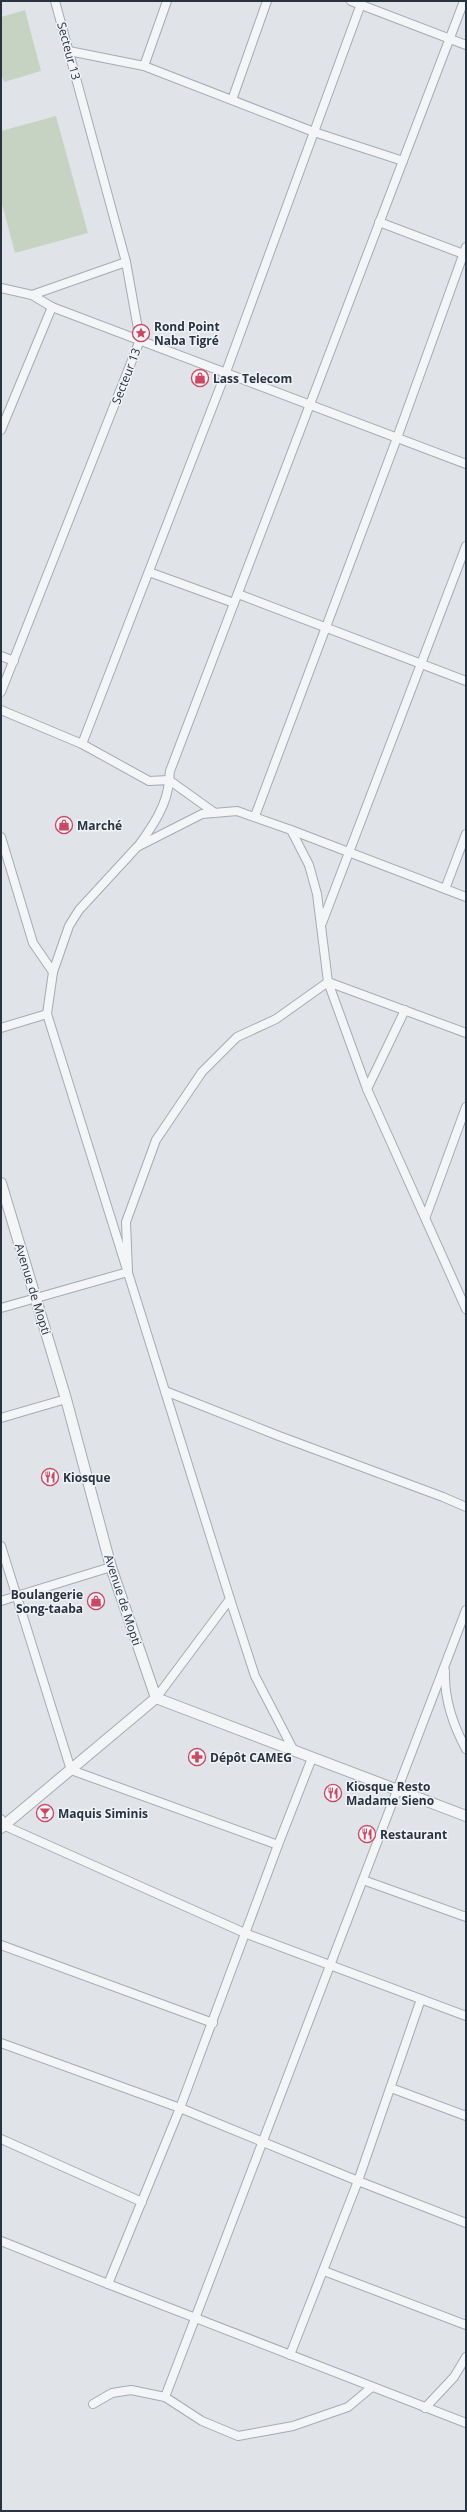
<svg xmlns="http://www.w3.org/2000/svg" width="467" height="2512" font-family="'Open Sans',sans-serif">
  <rect width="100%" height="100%" fill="#e0e4e9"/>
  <g fill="#c7d3c2">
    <polygon points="25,10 41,71 4,82 1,73 1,17"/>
    <polygon points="56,116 88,233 15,253 1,200 1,131"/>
  </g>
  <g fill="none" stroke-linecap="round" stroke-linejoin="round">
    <g stroke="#a5abb3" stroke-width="10">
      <g id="minor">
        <polyline points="351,1 466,45"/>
        <polyline points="69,51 144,66 314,132 403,161"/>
        <polyline points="144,66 167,1"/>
        <polyline points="232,100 267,1"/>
        <polyline points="379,222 466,255"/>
        <polyline points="1,288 32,295 52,307 466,464"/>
        <polyline points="32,295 126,262"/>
        <polyline points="1,430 52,307"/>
        <polyline points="149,572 234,603"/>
        <polyline points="238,594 466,681"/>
        <polyline points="1,656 14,661"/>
        <polyline points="1,692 140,340 126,262 55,1"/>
        <polyline points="1,710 82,744 226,372 362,1"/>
        <path d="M82 744 149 781 169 780C168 804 152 827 139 845"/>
        <polyline points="215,813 169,780 170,771 464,1"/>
        <polyline points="255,816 397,438 466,247"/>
        <polyline points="291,830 466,897"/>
        <polyline points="1,837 33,943 53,972 69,926 79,910 137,847 202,814 237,811 291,830 309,865 317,894 328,982 367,1089 466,1309"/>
        <polyline points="445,889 466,834"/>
        <polyline points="322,923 466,546"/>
        <polyline points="53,972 47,1014 230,1599 156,1698"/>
        <polyline points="1,1028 47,1014"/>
        <polyline points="367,1089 405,1010"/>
        <polyline points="426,1216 466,1107"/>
        <polyline points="1,1308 128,1272 126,1222 156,1140 202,1072 237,1037 276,1019 328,982 466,1033"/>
        <polyline points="165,1391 279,1436 443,1497 466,1507"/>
        <polyline points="1,1418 66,1399"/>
        <polyline points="1,1546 71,1770 278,1845 312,1758"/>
        <polyline points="230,1599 255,1676 294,1751"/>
        <polyline points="1,1601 111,1567"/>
        <path d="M445 1671C444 1698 453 1725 466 1749"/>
        <polyline points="1,1819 3,1825 247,1934 466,2016"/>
        <polyline points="278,1845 180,2108 358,2181 466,2223"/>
        <polyline points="363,1880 466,1917"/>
        <polyline points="1,1945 213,2023"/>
        <polyline points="1,2043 180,2108 108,2284 466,2423"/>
        <polyline points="391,2088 466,2116"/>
        <polyline points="1,2139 142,2202"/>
        <polyline points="1,2241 108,2284"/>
        <polyline points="324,2271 466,2325"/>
        <polyline points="290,2355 358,2181 421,1999"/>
        <polyline points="165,2397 466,1610"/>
        <polyline points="93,2404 112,2393 131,2390 165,2397 202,2421 238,2436 293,2426 348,2407 372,2387"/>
        <polyline points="425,2408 454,2377 466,2357"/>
      </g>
    </g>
    <g stroke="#a5abb3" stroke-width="12">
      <g id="tertiary">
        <polyline points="1,1183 66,1399 111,1567 156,1698 466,1816"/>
        <polyline points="1,1828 156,1698"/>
      </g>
    </g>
    <use href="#minor" stroke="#f3f5f7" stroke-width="8"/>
    <use href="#tertiary" stroke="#f3f5f7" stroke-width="10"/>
  </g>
  <defs>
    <g id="sight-ring" transform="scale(0.9)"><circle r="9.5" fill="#f0f3f7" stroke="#cc4862" stroke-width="1.5"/><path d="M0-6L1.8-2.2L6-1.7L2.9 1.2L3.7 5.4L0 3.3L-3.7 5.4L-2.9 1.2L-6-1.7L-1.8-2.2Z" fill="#cc4862"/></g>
    <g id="shop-ring" transform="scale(0.9)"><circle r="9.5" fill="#f0f3f7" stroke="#cc4862" stroke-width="1.5"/><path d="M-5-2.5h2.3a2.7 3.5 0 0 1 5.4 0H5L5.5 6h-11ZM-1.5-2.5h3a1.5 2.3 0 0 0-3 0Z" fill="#cc4862"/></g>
    <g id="restaurant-ring" transform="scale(0.9)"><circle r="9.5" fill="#f0f3f7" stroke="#cc4862" stroke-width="1.5"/><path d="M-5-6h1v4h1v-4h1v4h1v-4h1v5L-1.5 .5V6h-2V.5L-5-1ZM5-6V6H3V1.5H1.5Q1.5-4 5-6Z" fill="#cc4862"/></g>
    <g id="pharmacy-ring" transform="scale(0.9)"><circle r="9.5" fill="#f0f3f7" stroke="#cc4862" stroke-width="1.5"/><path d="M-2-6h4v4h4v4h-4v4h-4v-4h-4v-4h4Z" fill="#cc4862"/></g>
    <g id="bar-ring" transform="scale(0.9)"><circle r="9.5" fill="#f0f3f7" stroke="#cc4862" stroke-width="1.5"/><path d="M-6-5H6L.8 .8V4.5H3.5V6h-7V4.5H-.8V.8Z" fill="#cc4862"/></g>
  </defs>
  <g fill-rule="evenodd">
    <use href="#sight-ring" x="141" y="333"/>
    <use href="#shop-ring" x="200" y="378"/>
    <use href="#shop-ring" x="64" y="825"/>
    <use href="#restaurant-ring" x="50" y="1477"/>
    <use href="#shop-ring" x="96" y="1601"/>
    <use href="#pharmacy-ring" x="197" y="1757"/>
    <use href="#restaurant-ring" x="333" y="1793"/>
    <use href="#bar-ring" x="45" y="1813"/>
    <use href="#restaurant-ring" x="367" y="1834"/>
  </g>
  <g text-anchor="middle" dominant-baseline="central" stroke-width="3" stroke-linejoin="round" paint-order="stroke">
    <g font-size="12" fill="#293340" stroke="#f0f3f7">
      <text transform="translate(69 51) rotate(75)">Secteur 13</text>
      <text transform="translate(126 376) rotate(-69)">Secteur 13</text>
      <text transform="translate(33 1289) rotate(73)">Avenue de Mopti</text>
      <text transform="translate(123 1600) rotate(72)">Avenue de Mopti</text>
    </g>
    <g font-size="12" font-weight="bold" fill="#293340" stroke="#f0f3f7" text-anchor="start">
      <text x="154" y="326">Rond Point<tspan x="154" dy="14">Naba Tigré</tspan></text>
      <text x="213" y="378">Lass Telecom</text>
      <text x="77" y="825">Marché</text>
      <text x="63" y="1477">Kiosque</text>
      <text x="83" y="1594" text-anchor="end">Boulangerie<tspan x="83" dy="14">Song-taaba</tspan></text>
      <text x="210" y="1757">Dépôt CAMEG</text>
      <text x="346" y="1786">Kiosque Resto<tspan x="346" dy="14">Madame Sieno</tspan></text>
      <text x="58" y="1813">Maquis Siminis</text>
      <text x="380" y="1834">Restaurant</text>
    </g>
  </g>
  <rect width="467" height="2512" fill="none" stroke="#293340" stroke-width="4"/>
</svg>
